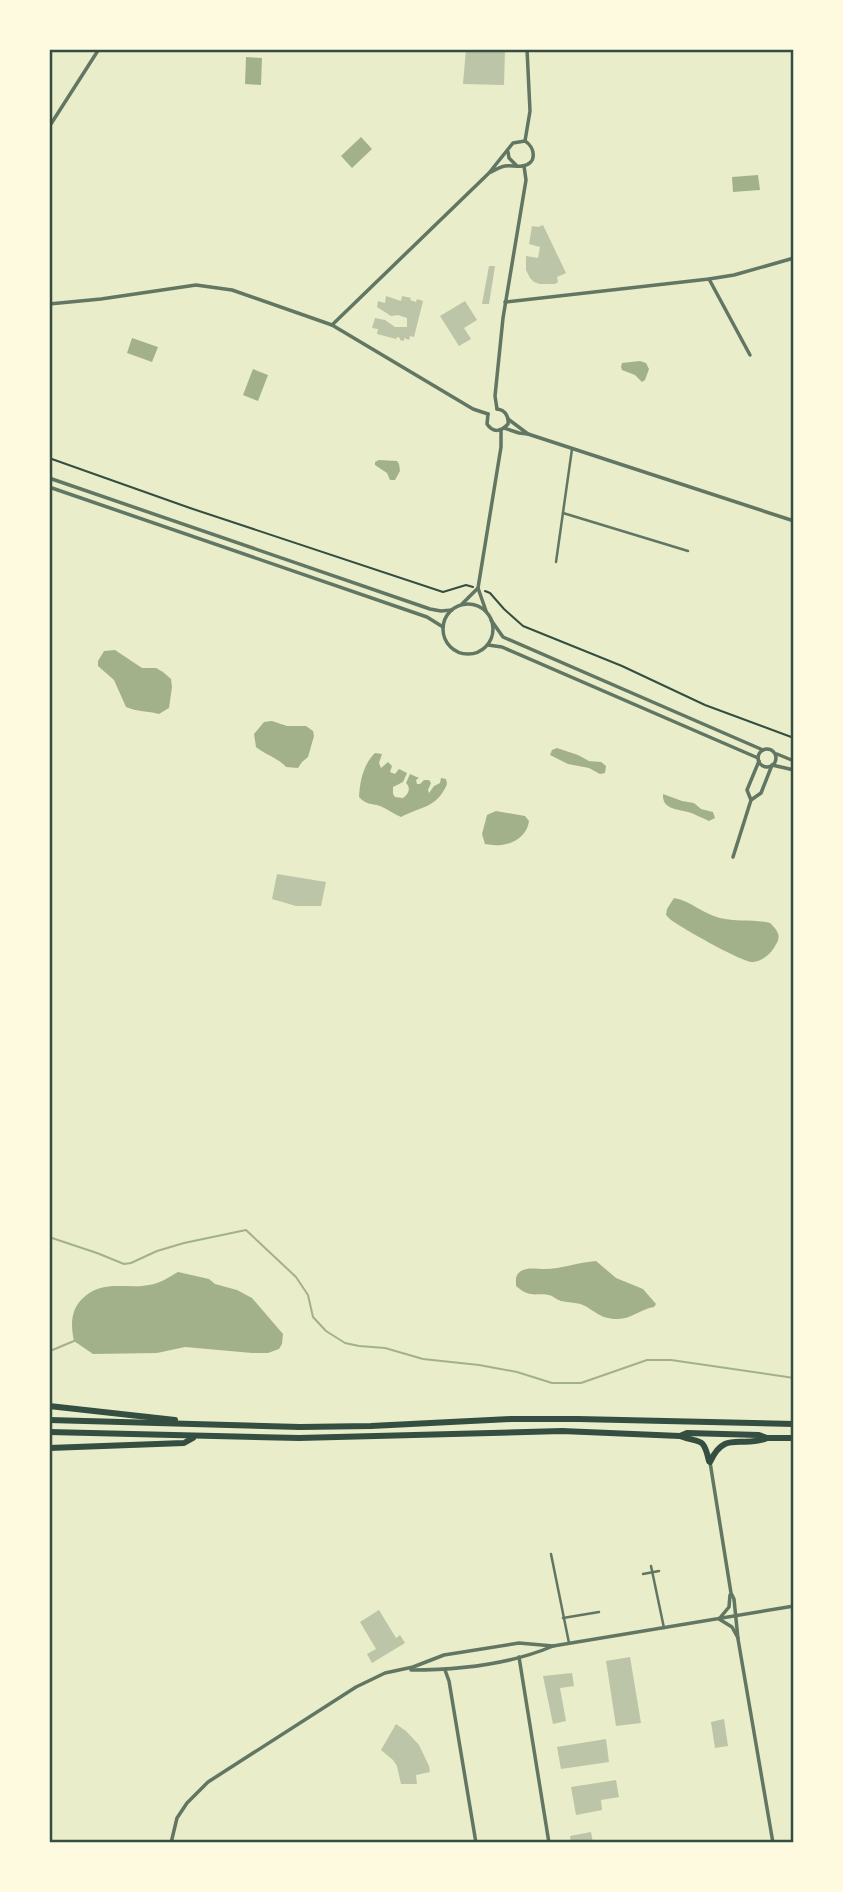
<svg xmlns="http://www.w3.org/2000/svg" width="843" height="1892" font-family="Rubik,sans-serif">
  <rect width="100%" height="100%" fill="#e9edc9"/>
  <g fill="#a3b18a">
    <polygon points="246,57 262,58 261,85 245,84"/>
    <polygon points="361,137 372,149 352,168 341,156"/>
    <polygon points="758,175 760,190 733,192 732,177"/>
    <polygon points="132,338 158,347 152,362 127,353"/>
    <polygon points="640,361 646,363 649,369 645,380 642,382 635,375 622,370 621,367 622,363"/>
    <polygon points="253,369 268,375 258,401 243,395"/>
    <polygon points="379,460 397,461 399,464 400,471 395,480 390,480 387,473 375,465 375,462"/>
    <path d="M115 650 142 668H156L163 672 171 679 172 687 169 708 159 714C148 711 137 712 126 707L114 680 98 666V661L104 651Z"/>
    <path d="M272 721 287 726H306L313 731 314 736 308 757 302 762 298 768 286 767C278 758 266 755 256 747L254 734 264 722Z"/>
    <polygon points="557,748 578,755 589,761 601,762 606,766 605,773 600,774 589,768 568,764 550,755 552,750"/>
    <path d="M375 753 382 754 379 763 381 768 388 762 392 766 390 772 395 774 399 769 407 773 403 782 393 787V794L395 797 403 798C409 794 411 788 406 783L410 774 419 778 416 780 417 784H420L424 780H429L431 783 428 790 429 793 434 786 440 783 441 778 446 779 447 784C437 808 422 806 401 817 394 814 387 809 380 806 371 803 366 805 359 797 360 781 363 765 375 753Z"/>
    <path d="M663 794 682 801 694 803 701 809 713 812 715 818 709 821C702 818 695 814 688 812 676 809 662 809 663 794Z"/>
    <path d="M496 811 525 816 529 821C526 842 503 848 485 844L482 834 487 815Z"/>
    <path d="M674 898C691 901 703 914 720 918 736 922 754 919 770 923 778 931 782 936 775 946 771 954 762 961 753 962 743 963 682 928 671 920L666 915 667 909Z"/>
    <path d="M596 1261 616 1278 643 1289 656 1304 654 1307C641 1309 631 1319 618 1319 600 1319 597 1312 583 1305 576 1302 569 1303 561 1301 560 1301 553 1297 552 1296 537 1291 532 1300 516 1286 516 1279 515 1275 521 1271 528 1267 537 1269 544 1269 562 1269 578 1262 596 1261Z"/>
    <path d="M178 1272 209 1279 215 1284 237 1290 252 1298 283 1334 282 1344 279 1349 268 1353H252L185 1347 157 1353 93 1354 74 1341C71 1327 70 1312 81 1300 102 1277 128 1291 154 1284 162 1282 171 1276 178 1272Z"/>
  </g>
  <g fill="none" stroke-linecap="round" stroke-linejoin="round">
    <g stroke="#a3b18a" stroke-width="2">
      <polyline points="49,1237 97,1253 124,1264 131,1263 157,1251 184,1243 246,1230 296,1277 308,1295 313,1317 326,1331 345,1343 359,1346 385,1348 423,1359 479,1365 517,1372 552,1383 581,1383 647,1360 671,1360 794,1378"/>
      <polyline points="50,1351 74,1341"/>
    </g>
  </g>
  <g fill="#bcc5a7">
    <polygon points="466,49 505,49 504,85 463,84"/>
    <polygon points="543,225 566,273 557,277 558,282 555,284 540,284 534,282 530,278 526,270 526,256 538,258 540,247 529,244 532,226 538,227"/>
    <polygon points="489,266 495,266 489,304 482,304"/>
    <polygon points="386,296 401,301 402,296 411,298 410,300 416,302 417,299 423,301 414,337 410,336 409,340 404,338 404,341 400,340 400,338 397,337 396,339 377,334 378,329 372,328 375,318 385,320 395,327 407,327 407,318 398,315 391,316 377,307 378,301 385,303"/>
    <polygon points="465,301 477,320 464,328 471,339 459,346 440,316"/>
    <polygon points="277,874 326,882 321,906 296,906 272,899"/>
    <polygon points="379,1610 396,1638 400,1635 405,1643 372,1663 367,1654 376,1649 360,1622"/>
    <polygon points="630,1657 641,1723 616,1726 606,1661"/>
    <polygon points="572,1673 574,1686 560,1688 566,1721 553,1724 543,1676"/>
    <polygon points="724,1719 728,1746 715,1748 711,1722"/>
    <polygon points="396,1724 406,1731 419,1745 429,1766 430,1772 416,1775 417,1784 401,1784 397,1766 393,1760 381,1750"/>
    <polygon points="606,1739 609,1762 561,1769 557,1747"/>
    <polygon points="616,1780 619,1797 601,1800 602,1810 576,1815 571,1787"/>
    <polygon points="591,1832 593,1843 571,1843 570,1836"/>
  </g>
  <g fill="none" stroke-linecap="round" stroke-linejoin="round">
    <g stroke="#344e41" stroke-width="2">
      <polyline points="49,458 190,508 443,592 466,585 473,587"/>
      <polyline points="485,591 490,593 504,609 523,626 622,666 705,705 794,738"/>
    </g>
    <g stroke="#617663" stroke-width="2.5">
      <polyline points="563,513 688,551"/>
      <polyline points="556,562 572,449"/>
      <polyline points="551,1554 569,1643"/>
      <polyline points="651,1566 664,1628"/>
      <polyline points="643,1574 659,1571"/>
      <polyline points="563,1618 599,1612"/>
    </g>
    <g stroke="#617663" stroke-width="3.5">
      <polyline points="49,127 99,49"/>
      <polyline points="525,141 530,111 527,49"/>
      <polyline points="508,152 509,158 516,165"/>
      <polyline points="709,279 750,355"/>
      <polyline points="505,302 709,279 734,275 794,258"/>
      <polyline points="49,304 101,299 196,285 232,290 332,325 473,409 488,414"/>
      <path d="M332 325 489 173 513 143 525 141C535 147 538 164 522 166 517 167 511 165 505 166 499 167 494 171 489 173"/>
      <polyline points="497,409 495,396 503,318 526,180 524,166"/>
      <path d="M488 414 487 424C493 433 501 432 508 424 509 416 505 410 497 409"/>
      <polyline points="508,419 528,434"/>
      <polyline points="504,428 519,433 528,434 794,521"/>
      <polyline points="49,478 430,609 441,611 452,610"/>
      <polyline points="49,487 427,617 443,627"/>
      <polyline points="462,604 478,588"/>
      <circle cx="468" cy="629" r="25"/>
      <polyline points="486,611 478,588 501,447 501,430"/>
      <polyline points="491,620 503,637 763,750"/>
      <polyline points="488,645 502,647 758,758"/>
      <circle cx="767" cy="758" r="9"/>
      <polyline points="777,754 794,761"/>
      <polyline points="759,761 747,790 751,800 761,793 772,765 794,770"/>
      <polyline points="733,857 751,800"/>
      <polyline points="710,1462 731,1593 734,1599 738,1639 773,1843"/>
      <polyline points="730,1595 729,1607 719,1619 732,1627 738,1638"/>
      <polyline points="519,1657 549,1843"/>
      <path d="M411 1670C457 1670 511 1664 553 1646L794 1606"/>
      <polyline points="445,1670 449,1681 476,1843"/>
      <polyline points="171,1843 177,1818 187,1803 208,1782 356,1687 385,1673 413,1667 444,1655 519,1643 553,1646"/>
    </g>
    <g stroke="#344e41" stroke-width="6">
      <polyline points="49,1406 175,1420"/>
      <polyline points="49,1420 300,1427 371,1426 511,1419 578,1419 794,1424"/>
      <polyline points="49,1432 299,1438 562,1431 680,1436 687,1433 759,1435 767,1438 794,1438"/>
      <path d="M680 1436C700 1444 703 1435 709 1461"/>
      <polyline points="49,1448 184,1443 193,1438"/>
      <path d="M710 1462C725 1429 742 1449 767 1438"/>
    </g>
  </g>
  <rect width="843" height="1892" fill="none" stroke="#fefae0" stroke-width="102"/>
  <rect x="51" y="51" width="741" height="1790" fill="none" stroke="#344e41" stroke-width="2.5"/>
</svg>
